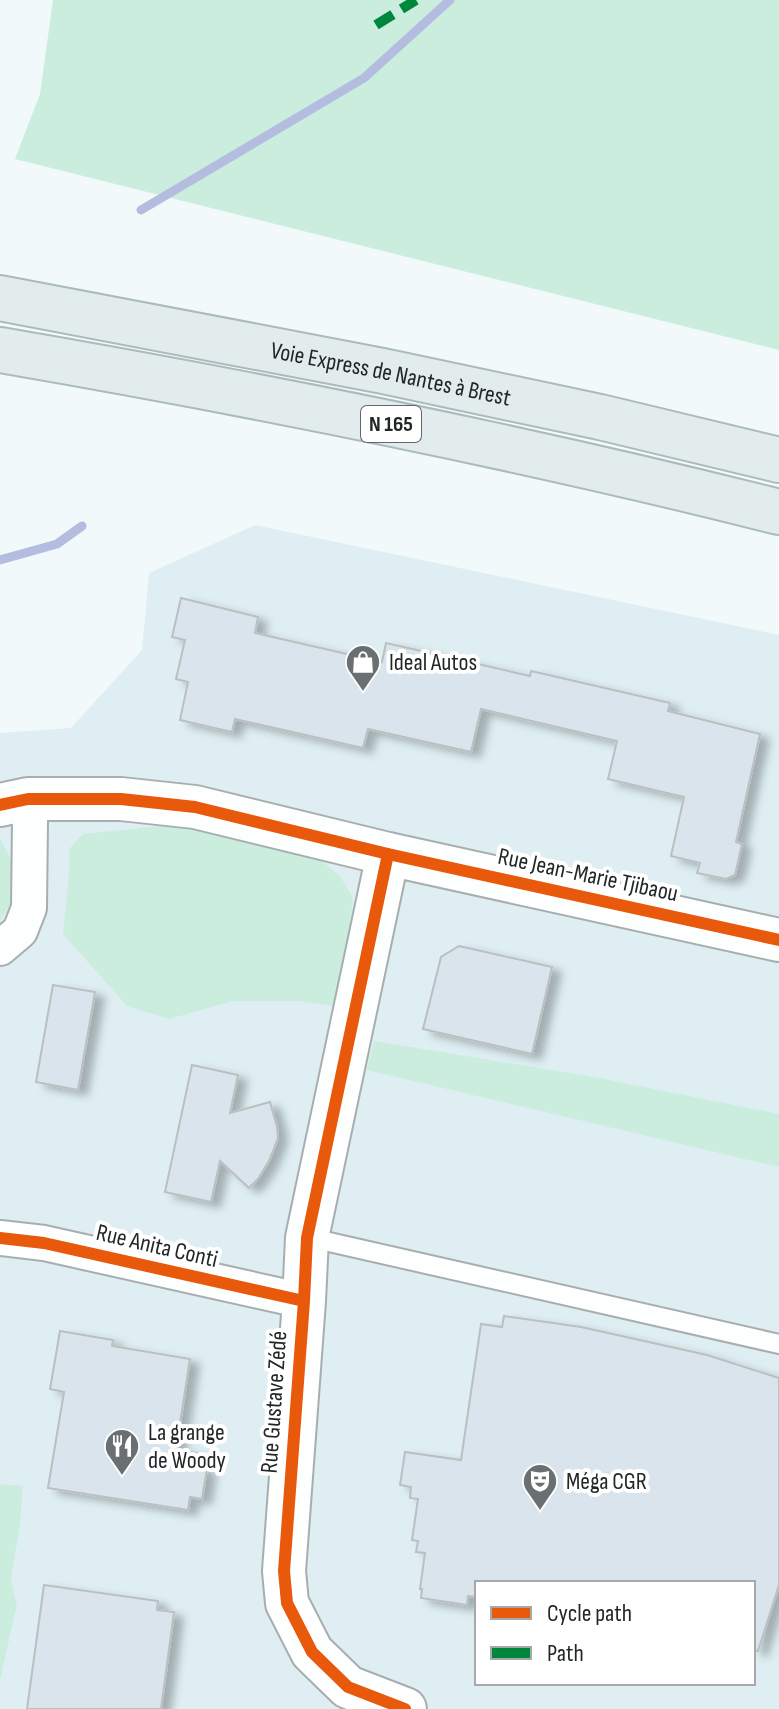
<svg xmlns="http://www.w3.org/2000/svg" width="779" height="1709" font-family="'Sofia Sans Condensed',sans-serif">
  <defs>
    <filter id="shadow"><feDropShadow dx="9" dy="5" stdDeviation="4" flood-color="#0004"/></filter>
  </defs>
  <rect width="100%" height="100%" fill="#f2f9fb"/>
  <path fill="#deeef2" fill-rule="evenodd" d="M255 525 779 635V1709H0V1681L17 1605 11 1581 20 1527 23 1487 0 1484V733L71 728 142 650 149 573ZM477 1583H753V1683H477Z"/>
  <g fill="#caedde">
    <polygon points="53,0 779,0 779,350 15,159 40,94"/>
    <polygon points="181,824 304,846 340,876 353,898 340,1007 299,1001 233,1001 169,1019 127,1006 63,934 69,874 70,848 83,834"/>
    <polygon points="0,838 11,860 12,902 0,921"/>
    <polygon points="374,1041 594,1077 779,1114 779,1167 367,1070"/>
    <polygon points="0,1484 23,1486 20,1527 11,1580 17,1605 0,1681"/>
  </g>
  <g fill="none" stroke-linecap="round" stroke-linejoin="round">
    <g stroke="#b4bde0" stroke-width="9">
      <polyline points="141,210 364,78 450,0"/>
      <polyline points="0,560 57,544 82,526"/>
    </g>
  </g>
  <g fill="#d9e4ed" stroke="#babfc1" stroke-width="2" filter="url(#shadow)">
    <polygon points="181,598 258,617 255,633 382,662 386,643 530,676 531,671 670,703 668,711 760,734 736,842 742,844 735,875 726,879 697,873 700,863 671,856 684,797 608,779 617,741 481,709 471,752 368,729 363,748 235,719 232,732 180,720 188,682 176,679 185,640 172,637"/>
    <polygon points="459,946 552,967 532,1054 423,1029 441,957"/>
    <polygon points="53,985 95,992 78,1090 36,1082"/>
    <polygon points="192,1065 238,1075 230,1113 270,1102 277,1127 278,1138 269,1161 258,1179 249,1188 220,1161 211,1202 165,1192"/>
    <polygon points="504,1316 581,1327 707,1355 779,1378 779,1585 758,1651 753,1650 753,1583 477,1583 477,1597 468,1596 467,1605 421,1598 422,1589 420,1589 425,1553 416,1552 418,1541 412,1540 418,1499 410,1498 411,1487 400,1485 405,1452 461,1460 481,1324 502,1327"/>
    <polygon points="60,1331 113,1340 112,1346 190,1359 176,1449 197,1453 195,1466 207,1469 202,1499 190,1497 188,1510 48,1488 64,1392 50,1389"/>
    <polygon points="44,1585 158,1601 157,1610 174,1612 161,1709 27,1709"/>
  </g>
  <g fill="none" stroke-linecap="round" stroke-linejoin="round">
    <g stroke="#a8aeaf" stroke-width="22">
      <polyline id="service" points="307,1238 329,1242 779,1344"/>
    </g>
    <g stroke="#a8aeaf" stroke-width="38">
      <g id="minor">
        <polyline points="0,948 20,931 29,908 30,821 28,799"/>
        <polyline points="0,1238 44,1243 304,1301"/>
      </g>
    </g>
    <g stroke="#a8aeaf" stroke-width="46">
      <g id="tertiary">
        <polyline points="0,805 28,799 121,799 195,807 388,854 779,940"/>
        <polyline points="388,854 307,1238 304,1301 284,1571 287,1603 312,1652 348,1687 405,1709"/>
      </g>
    </g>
    <g stroke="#abbbbb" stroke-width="48">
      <g id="trunk">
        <path id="s1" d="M0 298 383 371 600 417 779 460"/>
        <path d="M0 350C261 395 522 447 779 512"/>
      </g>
    </g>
    <use href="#service" stroke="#fdfefe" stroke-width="18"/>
    <use href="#minor" stroke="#fdfefe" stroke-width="34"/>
    <use href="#tertiary" stroke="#fdfefe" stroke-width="42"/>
    <use href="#trunk" stroke="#e2ecec" stroke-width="44"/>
    <polyline stroke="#00873e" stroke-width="10" stroke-dasharray="20 10" stroke-linecap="butt" points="376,25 416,0"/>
    <g stroke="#fff" stroke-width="17">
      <g id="cycleway">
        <polyline points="0,805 28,799 121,799 195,807 388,854 779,940"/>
        <polyline points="388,854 307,1238 304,1301 284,1571 287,1603 312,1652 348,1687 405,1709"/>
        <polyline points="0,1238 44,1243 304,1301"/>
      </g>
    </g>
    <use href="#cycleway" stroke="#e8590c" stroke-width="12"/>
  </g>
  <defs>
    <g id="shop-pin" transform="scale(1.8)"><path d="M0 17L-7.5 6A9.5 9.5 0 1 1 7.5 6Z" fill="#6a7071" stroke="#fff"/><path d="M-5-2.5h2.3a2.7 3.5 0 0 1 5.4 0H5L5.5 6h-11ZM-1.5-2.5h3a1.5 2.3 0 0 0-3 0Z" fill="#fff"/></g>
    <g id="restaurant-pin" transform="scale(1.8)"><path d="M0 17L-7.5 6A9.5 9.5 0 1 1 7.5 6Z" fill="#6a7071" stroke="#fff"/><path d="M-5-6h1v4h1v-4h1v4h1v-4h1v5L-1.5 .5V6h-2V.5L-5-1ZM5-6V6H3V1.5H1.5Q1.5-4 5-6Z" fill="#fff"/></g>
    <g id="theatre-pin" transform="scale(1.8)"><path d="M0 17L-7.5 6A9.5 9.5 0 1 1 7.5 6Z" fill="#6a7071" stroke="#fff"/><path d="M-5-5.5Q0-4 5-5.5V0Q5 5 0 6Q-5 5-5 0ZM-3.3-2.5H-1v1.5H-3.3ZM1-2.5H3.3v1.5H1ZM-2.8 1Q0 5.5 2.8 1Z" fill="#fff"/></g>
  </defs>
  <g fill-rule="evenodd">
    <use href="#shop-pin" x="363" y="662"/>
    <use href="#restaurant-pin" x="122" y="1446"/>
    <use href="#theatre-pin" x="540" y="1481"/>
  </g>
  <g text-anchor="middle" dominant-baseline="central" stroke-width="8" stroke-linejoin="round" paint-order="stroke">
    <rect fill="#fff" stroke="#646768" stroke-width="2" x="361" y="406" width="60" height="36" rx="6"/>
    <g font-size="22" font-weight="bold" fill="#212627">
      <text x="391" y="424">N 165</text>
    </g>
    <g font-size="24" fill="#212627" stroke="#fff">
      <text stroke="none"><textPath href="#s1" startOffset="398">Voie Express de Nantes à Brest</textPath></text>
      <text transform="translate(588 875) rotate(12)">Rue Jean-Marie Tjibaou</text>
      <text transform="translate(157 1246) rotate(13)">Rue Anita Conti</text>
      <text transform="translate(274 1402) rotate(-86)">Rue Gustave Zédé</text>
    </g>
    <g font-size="24" fill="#212627" stroke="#fff" text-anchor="start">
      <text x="389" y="662">Ideal Autos</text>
      <text x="148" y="1432">La grange<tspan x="148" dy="28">de Woody</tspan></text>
      <text x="566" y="1481">Méga CGR</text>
    </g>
  </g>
  <rect x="475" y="1581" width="280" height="104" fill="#ffffff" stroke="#a6a8a9" stroke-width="2"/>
  <rect x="491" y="1607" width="40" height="12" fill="#e8590c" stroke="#a6a8a9" stroke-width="2"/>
  <text x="547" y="1621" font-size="24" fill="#212627">Cycle path</text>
  <rect x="491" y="1647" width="40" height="12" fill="#00873e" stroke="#a6a8a9" stroke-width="2"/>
  <text x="547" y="1661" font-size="24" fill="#212627">Path</text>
</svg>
